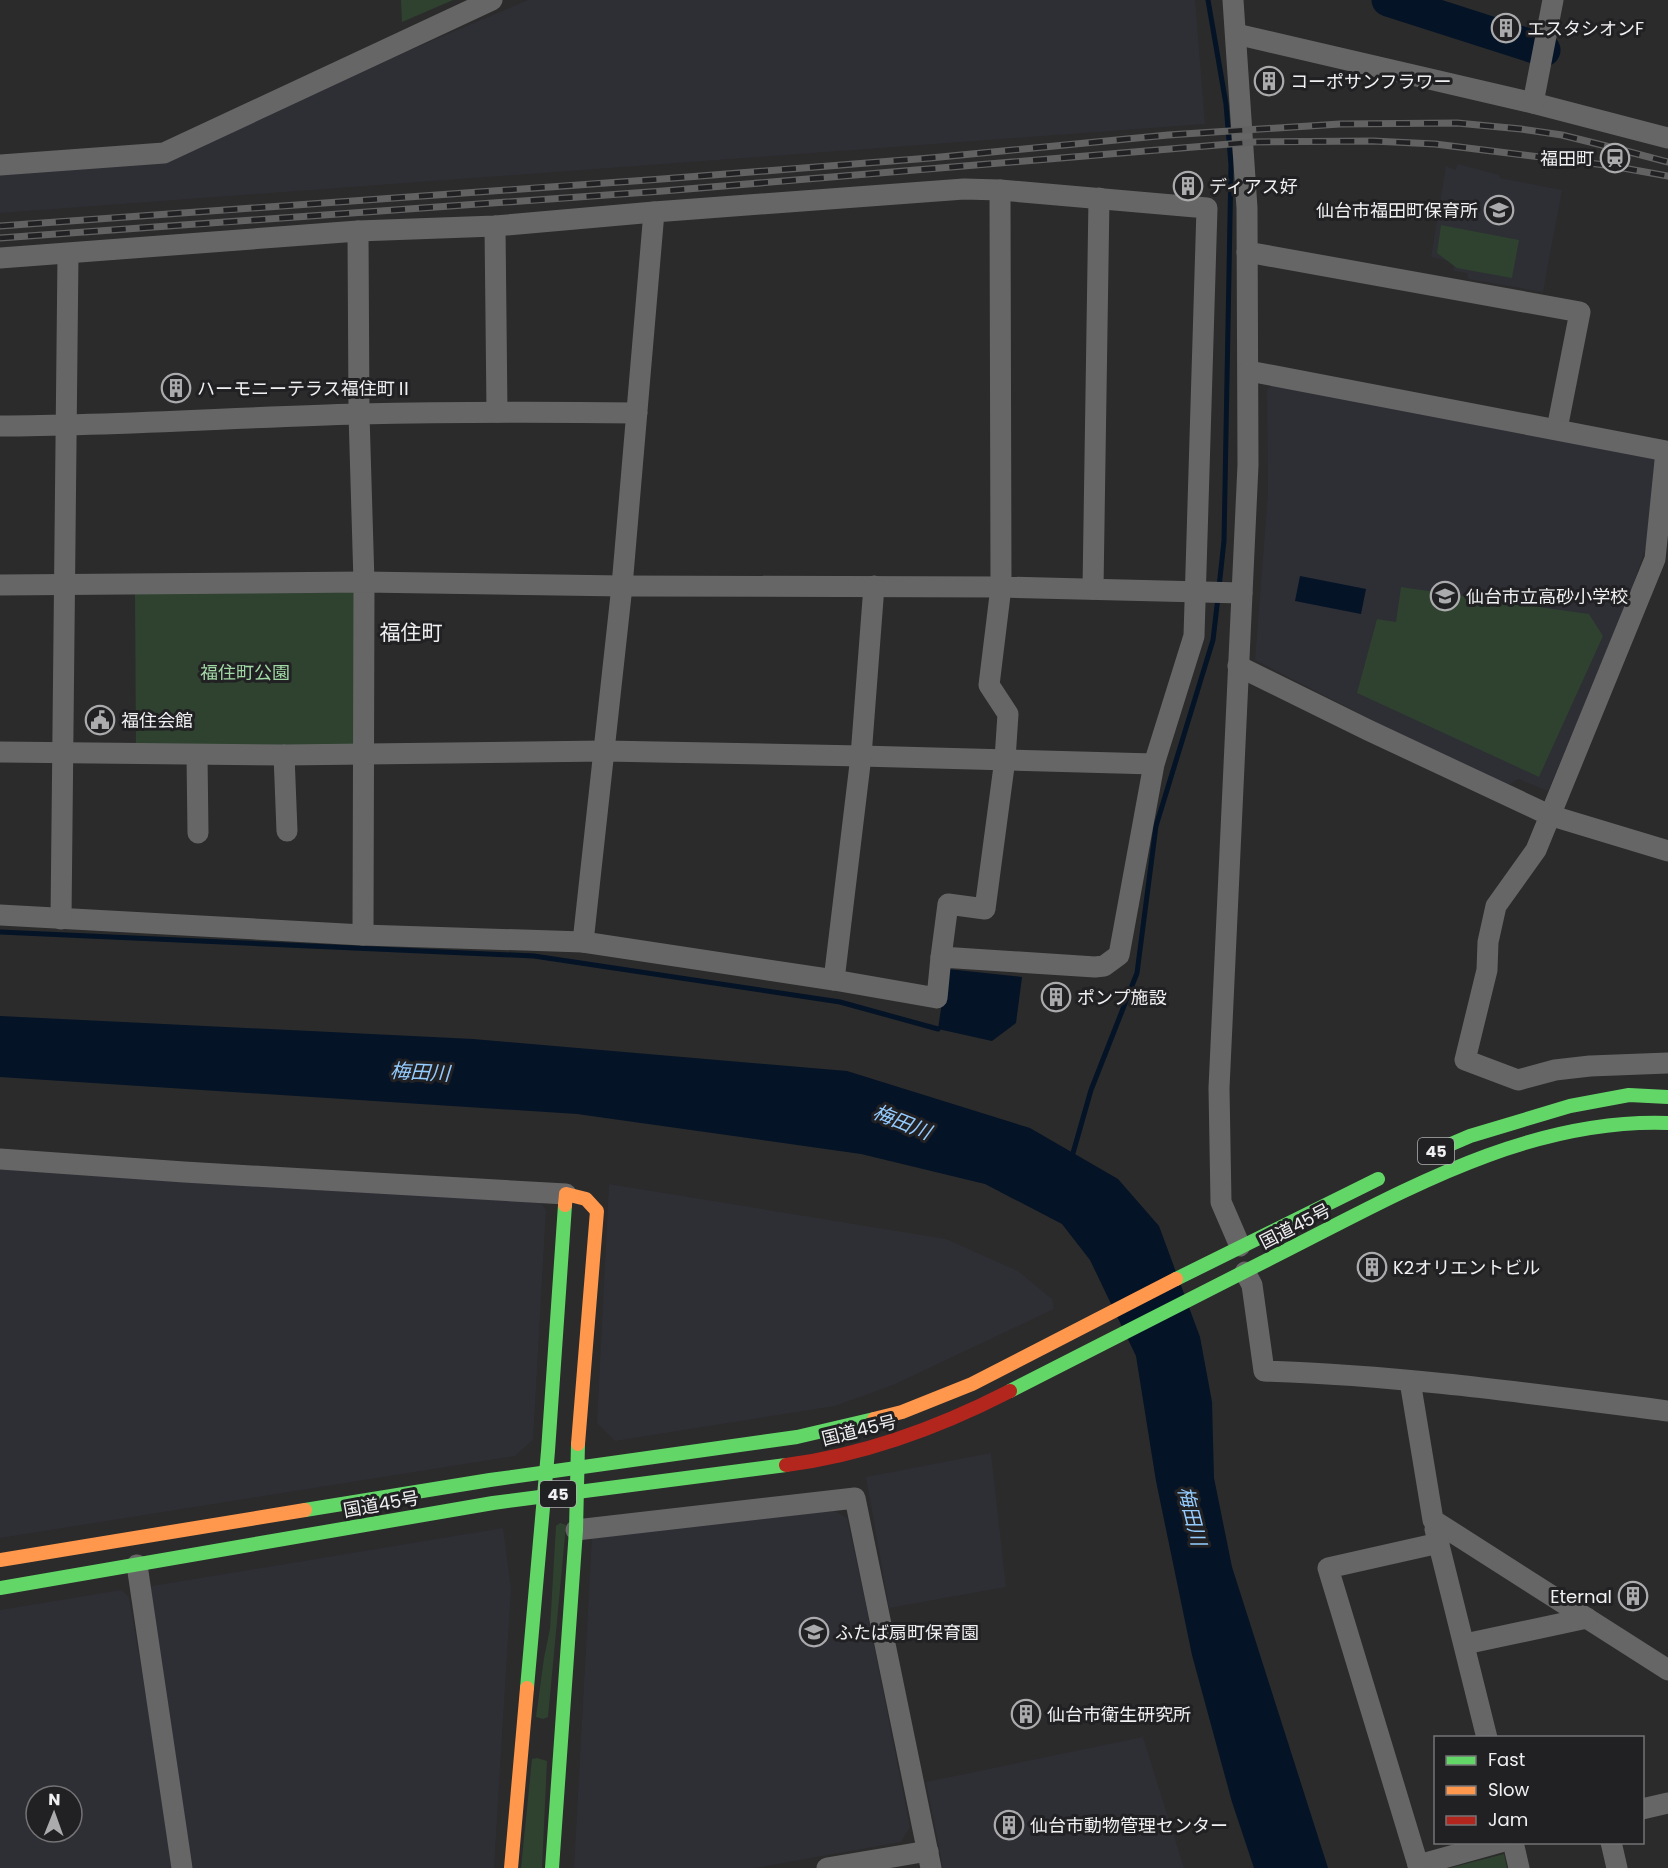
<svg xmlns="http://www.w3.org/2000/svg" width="1668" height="1868" font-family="Poppins,'Noto Sans JP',sans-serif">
  <rect width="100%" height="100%" fill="#2b2b2b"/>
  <g fill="#2e2e35" fill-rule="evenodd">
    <polygon points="528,0 1195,0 1205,124 0,213 0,172 171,159 384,61"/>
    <polygon points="1458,164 1499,175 1500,178 1562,190 1543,292 1468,279 1467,273 1454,271 1454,262 1431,257 1446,166 1455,170"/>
    <polygon points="1273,385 1659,458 1647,544 1621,620 1548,791 1518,779 1504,788 1255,660 1268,493 1267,389"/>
    <polygon points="0,1168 538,1198 546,1210 533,1440 515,1456 0,1538"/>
    <polygon points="609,1184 946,1239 1018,1271 1052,1299 1054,1309 893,1385 835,1406 615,1441 597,1423"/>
    <polygon points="991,1453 1006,1587 889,1608 866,1477"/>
    <polygon points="833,1510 847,1518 865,1600 910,1827 901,1842 755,1868 574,1868 592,1536"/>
    <polygon points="503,1528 511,1589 494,1868 193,1868 143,1602 152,1586"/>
    <path d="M121 1590 129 1597 176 1868H0V1610ZM36 1796H72V1832H36Z"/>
    <polygon points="1143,1737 1184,1868 943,1868 926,1782"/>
  </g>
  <g fill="#2e422f">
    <polygon points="401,0 453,0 402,22"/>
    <polygon points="1441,225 1519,240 1512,278 1457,268 1437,253"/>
    <polygon points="1401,587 1589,614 1603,636 1539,777 1357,693 1377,619 1396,622"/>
    <polygon points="354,592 354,749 136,751 135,594"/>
    <polygon points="560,1523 566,1525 548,1717 543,1719 536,1717 544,1658 550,1629 556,1526"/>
    <polygon points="537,1758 547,1761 542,1868 521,1868 532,1759"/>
    <polygon points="1504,1854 1507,1868 1450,1868"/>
  </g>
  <g fill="#041326">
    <polygon points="1300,576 1366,589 1361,614 1295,601"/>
    <polygon points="947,969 1022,977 1016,1023 992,1041 938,1029"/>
    <polygon points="0,1016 473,1039 847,1071 1030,1128 1118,1179 1159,1226 1200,1337 1212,1402 1214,1478 1232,1567 1328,1868 1254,1868 1232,1802 1192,1655 1156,1481 1136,1356 1090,1260 1062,1224 985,1184 861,1154 577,1114 0,1077"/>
  </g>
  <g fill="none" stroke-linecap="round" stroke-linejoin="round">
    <g stroke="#041326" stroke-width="5">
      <polyline points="1208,0 1226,104 1231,165 1224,541 1219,587"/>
      <polyline points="0,932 534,956 840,1002 938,1029"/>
      <polyline points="1071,1160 1091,1090 1137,973 1156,826 1213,640 1218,597"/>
    </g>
    <polyline stroke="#041326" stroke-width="33" points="1388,0 1544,50"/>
    <g stroke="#666" stroke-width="21">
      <polyline points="1233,0 1247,208 1248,465 1219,1088 1221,1202 1240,1246"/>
      <polyline points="1236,34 1533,103 1668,138"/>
      <polyline points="1533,103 1553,0"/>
      <polyline points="0,165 164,153 492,0"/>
      <polyline points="1000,190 1001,587 1242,593"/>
      <polyline points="495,226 497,412"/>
      <polyline points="358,231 359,414 364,582 363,935"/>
      <polyline points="1247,252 1580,312 1557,429"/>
      <polyline points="0,258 358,231 495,226 654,212 964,189 1000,190 1207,208 1194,636 1154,764 1119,955 1104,966 1095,967 941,957 937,998 834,980 583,942 363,935 0,915"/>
      <polyline points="1249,371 1666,451 1655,559 1536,850 1496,906 1488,942 1487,970 1465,1060 1518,1080 1555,1070 1590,1066 1668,1063"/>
      <path d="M0 426C120 426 239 417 359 414 452 412 544 412 637 413"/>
      <polyline points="0,585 364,582 622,586 1001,587 989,685 1008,714 1005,759 985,909 948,904 941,957"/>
      <polyline points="1093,589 1099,198"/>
      <polyline points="1238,666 1368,730 1549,815 1668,851"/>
      <polyline points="0,752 284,755 605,751 861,756 1154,764"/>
      <polyline points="197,755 198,833"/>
      <polyline points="284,755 287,831"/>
      <polyline points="61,919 68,254"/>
      <polyline points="583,942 622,586 654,212"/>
      <polyline points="834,980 861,756 874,586"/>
      <polyline points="0,1159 184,1172 566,1194"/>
      <path d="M1245 1272 1252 1285 1264 1371C1400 1375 1534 1394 1668 1411"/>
      <polyline points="1410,1381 1433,1520 1668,1670"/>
      <polyline points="1435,1529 1487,1738"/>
      <polyline points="576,1530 855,1498 931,1868"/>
      <polyline points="137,1565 182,1868"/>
      <polyline points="1465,1644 1587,1618"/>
      <polyline points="1642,1809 1668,1803"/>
      <polyline points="1513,1842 1519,1868"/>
      <polyline points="1611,1842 1617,1868"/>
      <polyline points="1418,1865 1501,1842"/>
      <polyline points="827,1868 928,1851"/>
      <polyline points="1419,1868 1328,1568 1439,1543"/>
    </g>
    <g stroke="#63d668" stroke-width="14">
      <polyline points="1449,1145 1470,1136 1570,1106 1629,1095 1668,1097"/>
      <polyline points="1176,1279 1378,1179"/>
      <path d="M1010 1391C1099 1346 1188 1301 1277 1255 1400 1193 1526 1118 1668 1123"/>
      <polyline points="305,1510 490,1480 797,1437 874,1419"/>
      <polyline points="0,1588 493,1503 786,1465"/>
      <polyline points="527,1688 548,1451 565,1205"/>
      <polyline points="552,1868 576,1530 578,1444"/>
    </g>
    <g stroke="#ff974d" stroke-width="14">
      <polyline points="565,1205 566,1194 586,1199 597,1211 578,1444"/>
      <polyline points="874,1419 902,1412 972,1384 1176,1279"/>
      <polyline points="0,1560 305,1510"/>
      <polyline points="511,1868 527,1688"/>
    </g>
    <path stroke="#b3261e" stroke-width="14" d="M786 1465C865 1455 940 1427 1010 1391"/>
    <g stroke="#626262" stroke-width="7">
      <g id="rail">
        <polyline points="1626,151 1668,162"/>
        <polyline points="1623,168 1668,176"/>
        <polyline points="0,226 662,179 930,158 1168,135 1340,124 1457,123 1521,129 1562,135 1614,148"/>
        <polyline points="0,238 663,191 1254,142 1373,141 1435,144 1605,165"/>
      </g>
    </g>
    <use href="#rail" stroke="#212023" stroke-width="4.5" stroke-dasharray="14" stroke-linecap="butt"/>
  </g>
  <defs>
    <g id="building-ring" transform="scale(1.5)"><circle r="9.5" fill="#212023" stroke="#abaaac" stroke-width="1.5"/><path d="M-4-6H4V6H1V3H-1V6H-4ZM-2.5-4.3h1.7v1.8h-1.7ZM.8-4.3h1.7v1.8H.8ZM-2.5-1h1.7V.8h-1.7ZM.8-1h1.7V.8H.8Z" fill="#abaaac"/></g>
    <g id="station-ring" transform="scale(1.5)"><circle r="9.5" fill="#212023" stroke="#abaaac" stroke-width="1.5"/><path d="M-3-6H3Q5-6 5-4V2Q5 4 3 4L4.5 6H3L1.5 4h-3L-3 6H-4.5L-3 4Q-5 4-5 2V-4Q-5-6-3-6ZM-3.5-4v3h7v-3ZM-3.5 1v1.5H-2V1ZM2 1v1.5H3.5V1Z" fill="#abaaac"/></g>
    <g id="school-ring" transform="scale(1.5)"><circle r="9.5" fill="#212023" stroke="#abaaac" stroke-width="1.5"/><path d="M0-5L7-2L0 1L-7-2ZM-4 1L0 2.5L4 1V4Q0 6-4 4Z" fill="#abaaac"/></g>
    <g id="civic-ring" transform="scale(1.5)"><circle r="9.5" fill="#212023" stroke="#abaaac" stroke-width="1.5"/><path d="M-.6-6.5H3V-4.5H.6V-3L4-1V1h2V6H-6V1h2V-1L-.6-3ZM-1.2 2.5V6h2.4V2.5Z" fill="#abaaac"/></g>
  </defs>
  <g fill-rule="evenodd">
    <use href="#building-ring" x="1506" y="28"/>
    <use href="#building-ring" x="1269" y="81"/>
    <use href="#station-ring" x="1615" y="158"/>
    <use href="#building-ring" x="1188" y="186"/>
    <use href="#school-ring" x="1499" y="210"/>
    <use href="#building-ring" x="176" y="388"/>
    <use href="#school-ring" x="1445" y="596"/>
    <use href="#civic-ring" x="100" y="720"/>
    <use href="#building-ring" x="1056" y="997"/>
    <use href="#building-ring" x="1372" y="1267"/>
    <use href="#building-ring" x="1633" y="1596"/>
    <use href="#school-ring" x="814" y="1632"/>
    <use href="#building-ring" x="1026" y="1714"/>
    <use href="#building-ring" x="1009" y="1825"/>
  </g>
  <g text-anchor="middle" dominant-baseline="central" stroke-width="6" stroke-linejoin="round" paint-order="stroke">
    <g fill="#212023" stroke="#b2b1b3" stroke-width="1.5">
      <rect x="1418" y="1138" width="36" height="26" rx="4.5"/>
      <rect x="540" y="1481" width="36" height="26" rx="4.5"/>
    </g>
    <g font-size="16" font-weight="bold" fill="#f0eff1">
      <text x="1436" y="1151">45</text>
      <text x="558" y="1494">45</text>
    </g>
    <g font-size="18" fill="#f0eff1" stroke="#212023" text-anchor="start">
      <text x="1527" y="28">エスタシオンF</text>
      <text x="1290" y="81">コーポサンフラワー</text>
      <text x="1594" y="158" text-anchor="end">福田町</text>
      <text x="1209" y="186">ディアス好</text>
      <text x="1478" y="210" text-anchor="end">仙台市福田町保育所</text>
      <text x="197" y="388">ハーモニーテラス福住町Ⅱ</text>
      <text x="1466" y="596">仙台市立高砂小学校</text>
      <text x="121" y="720">福住会館</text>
      <text x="1077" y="997">ポンプ施設</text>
      <text x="1393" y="1267">K2オリエントビル</text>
      <text x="1612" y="1596" text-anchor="end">Eternal</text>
      <text x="835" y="1632">ふたば扇町保育園</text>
      <text x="1047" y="1714">仙台市衛生研究所</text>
      <text x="1030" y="1825">仙台市動物管理センター</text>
    </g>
    <g font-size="18" fill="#a1d9a5" stroke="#212023">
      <text x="245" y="672">福住町公園</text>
    </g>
    <g font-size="18" fill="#f0eff1" stroke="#212023">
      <text transform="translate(1295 1226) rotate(-27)">国道45号</text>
      <text transform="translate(859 1430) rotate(-14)">国道45号</text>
      <text transform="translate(381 1504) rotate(-10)">国道45号</text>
    </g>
    <g font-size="20" font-style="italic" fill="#94cbfe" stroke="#212023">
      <text transform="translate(420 1072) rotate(3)">梅田川</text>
      <text transform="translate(902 1122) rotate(22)">梅田川</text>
      <text transform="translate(1192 1516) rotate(76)">梅田川</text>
    </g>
    <g font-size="21" fill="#f0eff1" stroke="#212023">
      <text x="411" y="632">福住町</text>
    </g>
  </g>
  <rect x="1434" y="1736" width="210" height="108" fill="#212023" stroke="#747375" stroke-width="1.5"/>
  <rect x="1446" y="1756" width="30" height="9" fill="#63d668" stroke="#747375" stroke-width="1.5"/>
  <text x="1488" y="1766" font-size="18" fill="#f0eff1">Fast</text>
  <rect x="1446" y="1786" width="30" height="9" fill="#ff974d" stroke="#747375" stroke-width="1.5"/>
  <text x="1488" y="1796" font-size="18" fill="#f0eff1">Slow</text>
  <rect x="1446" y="1816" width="30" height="9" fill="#b3261e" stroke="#747375" stroke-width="1.5"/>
  <text x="1488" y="1826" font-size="18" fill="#f0eff1">Jam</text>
  <g transform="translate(54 1814) rotate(1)"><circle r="28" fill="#212023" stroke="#747375" stroke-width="1.5"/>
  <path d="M0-4.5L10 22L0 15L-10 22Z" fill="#abaaac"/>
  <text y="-9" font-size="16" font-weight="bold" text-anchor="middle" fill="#f0eff1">N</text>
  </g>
</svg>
